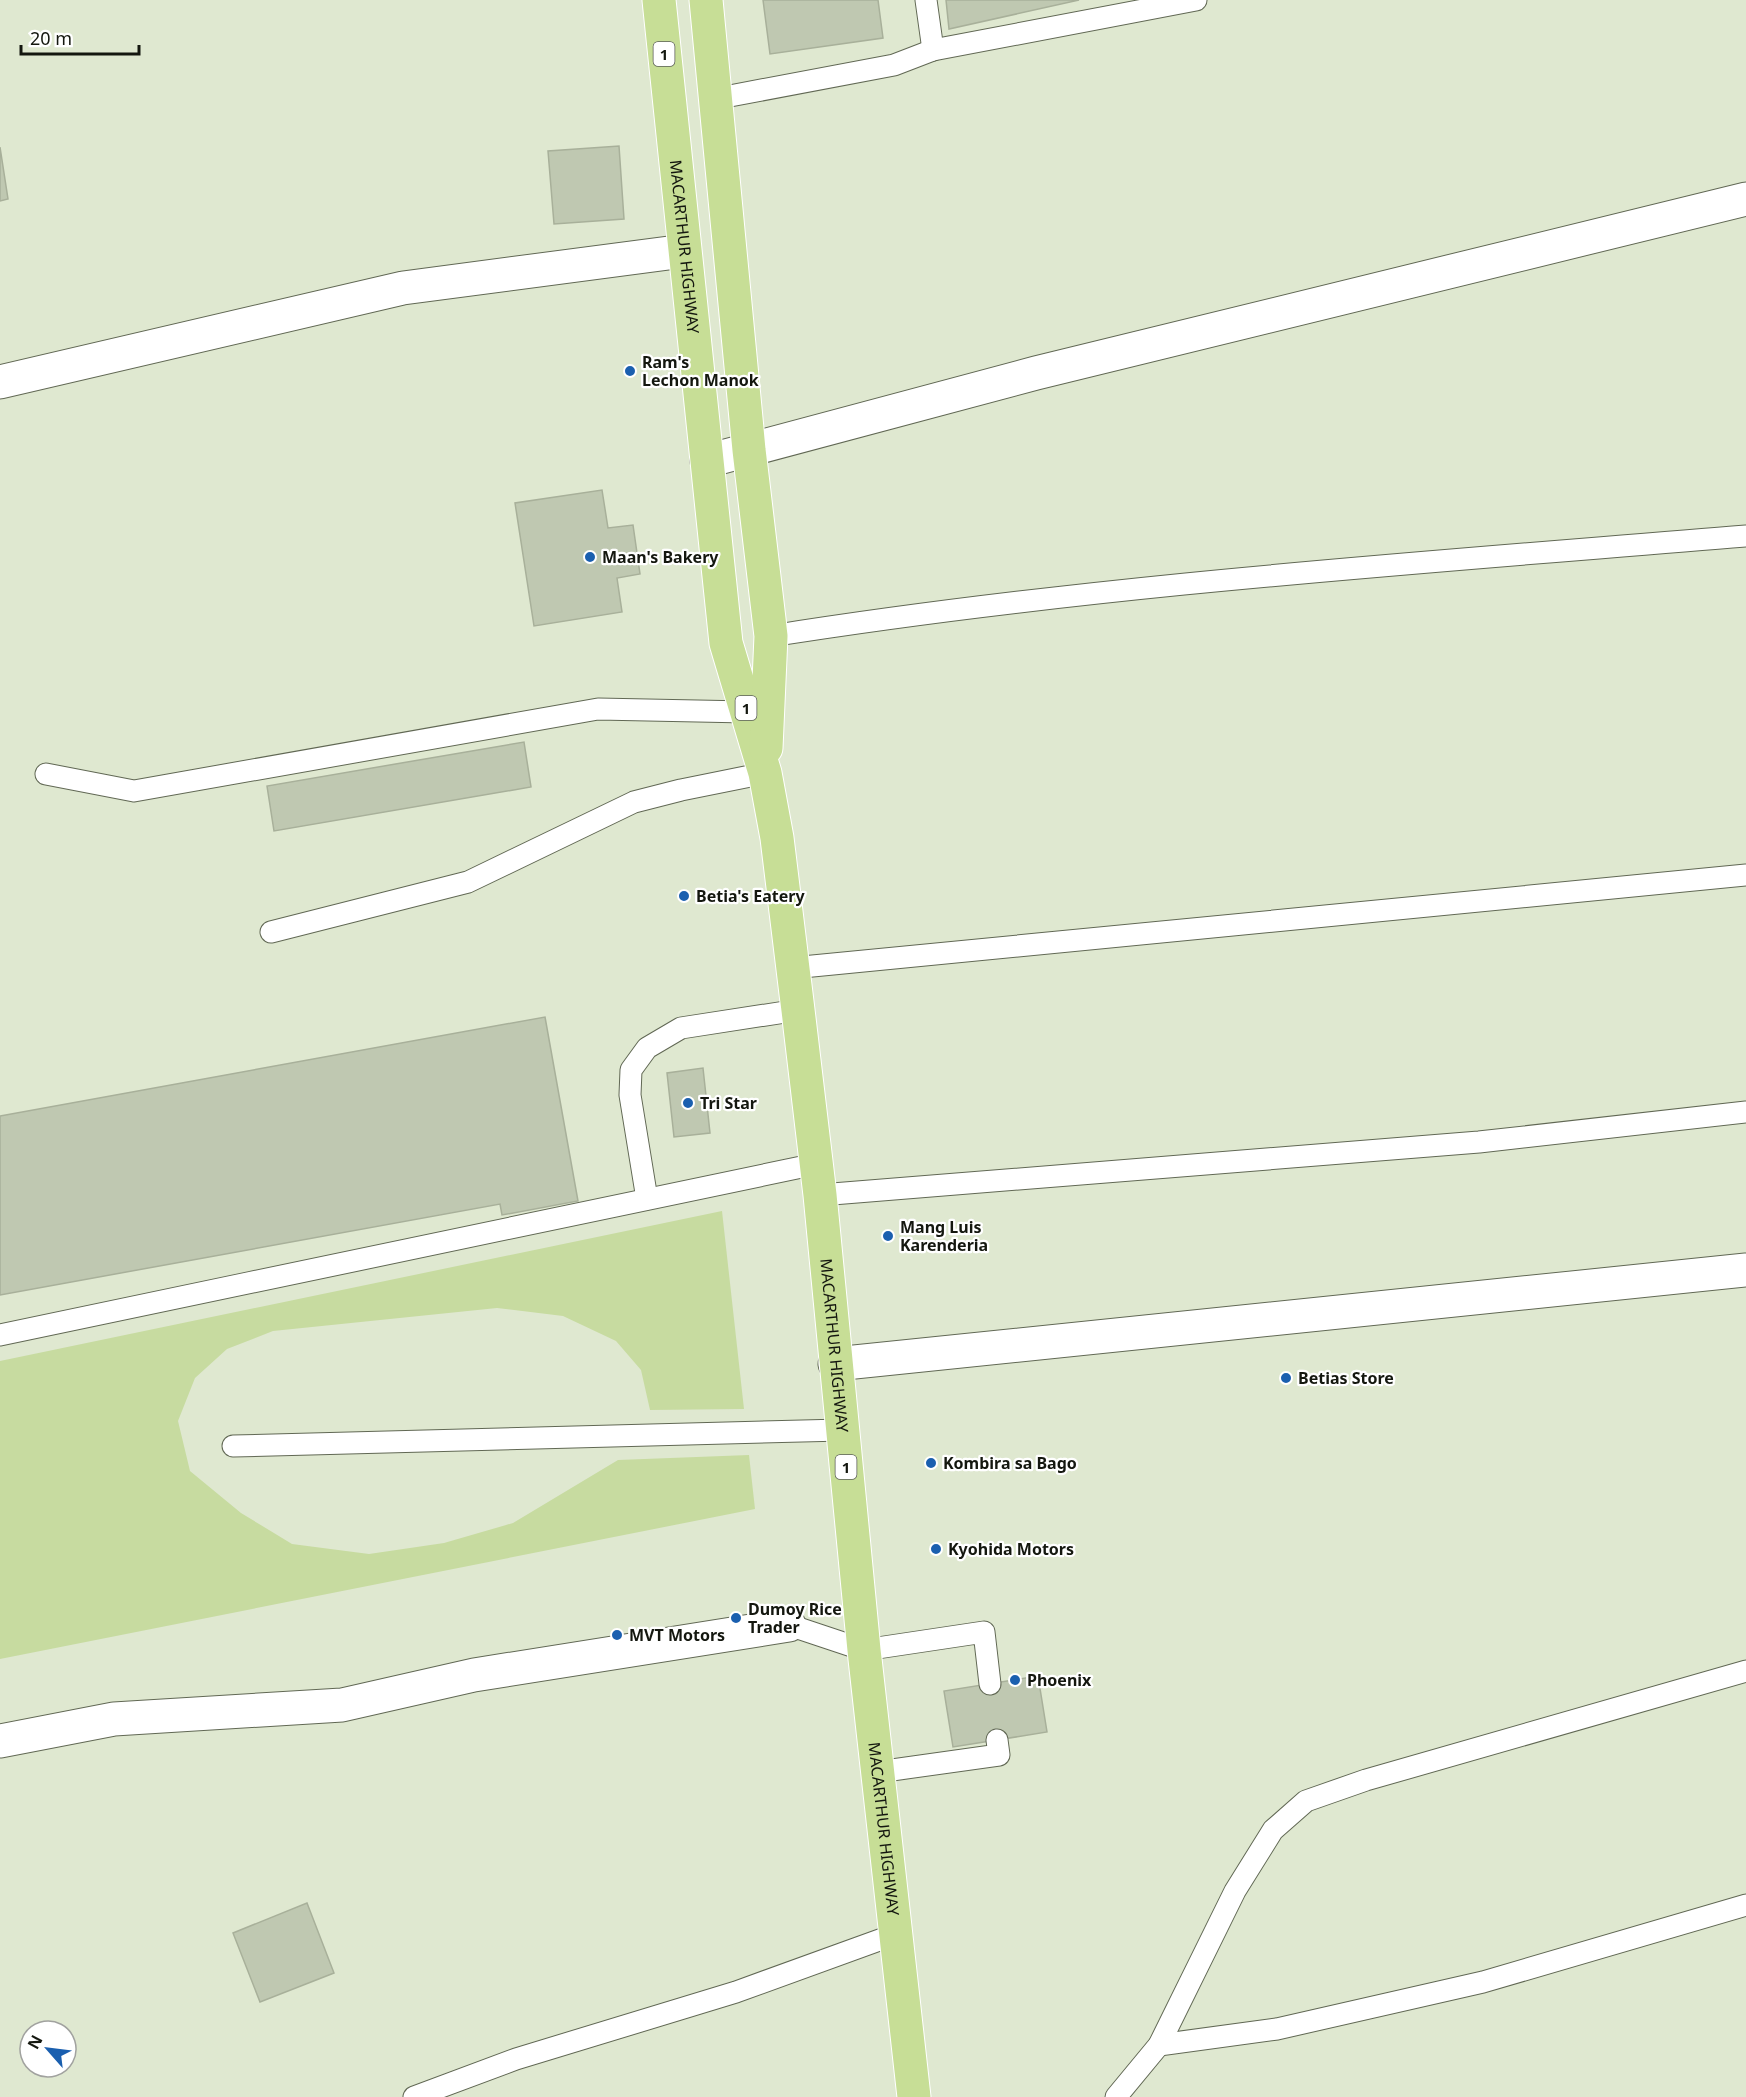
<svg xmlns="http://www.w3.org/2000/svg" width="1746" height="2097" font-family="'Noto Sans',sans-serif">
  <rect width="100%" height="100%" fill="#dfe8d0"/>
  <polygon fill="#c7dba0" points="722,1211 744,1409 650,1410 641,1370 616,1341 563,1316 497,1308 273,1331 227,1349 195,1378 178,1421 190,1471 241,1513 292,1544 369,1554 444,1543 513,1523 618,1460 749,1455 755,1509 0,1659 0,1361"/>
  <g fill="#bfc8b1" stroke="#a8b09a" stroke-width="1.5">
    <polygon points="763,0 878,0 883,38 770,54"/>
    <polygon points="946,0 1079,0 949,29"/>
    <polygon points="619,146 624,219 554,224 548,151"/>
    <polygon points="0,147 8,199 0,201"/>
    <polygon points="602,490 608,528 633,525 640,574 617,578 622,612 534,626 515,503"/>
    <polygon points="524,742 531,787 274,831 267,786"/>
    <polygon points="545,1017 578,1201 502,1215 500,1204 0,1295 0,1116"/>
    <polygon points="703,1068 710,1133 674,1137 667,1073"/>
    <polygon points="1038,1676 1047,1732 953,1747 944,1691"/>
    <polygon points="307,1903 334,1973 260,2002 233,1933"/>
  </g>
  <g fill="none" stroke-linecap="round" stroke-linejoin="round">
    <g stroke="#616854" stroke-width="23">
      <g id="service">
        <polyline points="926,0 933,50"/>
        <polyline points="714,99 894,65 933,50 1196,0"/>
        <path d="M771 636C1093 585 1421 563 1746 536"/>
        <polyline points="46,774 134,791 598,709 747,712"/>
        <polyline points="271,932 468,882 634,802 681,790 765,773"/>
        <polyline points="792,968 1746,875"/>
        <polyline points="820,1195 1479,1142 1746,1112"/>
        <polyline points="647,1199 630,1095 631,1070 647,1048 681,1028 798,1010"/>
        <polyline points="0,1335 816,1164"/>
        <polyline points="233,1446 842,1430"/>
        <polyline points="789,1625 864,1650 984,1632 990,1684"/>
        <polyline points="878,1772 999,1755 997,1740"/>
        <polyline points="1159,2045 1277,2029 1483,1982 1746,1905"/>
        <polyline points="414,2097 516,2059 736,1992 896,1934"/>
        <polyline points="1116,2097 1159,2045 1235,1891 1273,1830 1306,1801 1366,1780 1746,1671"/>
      </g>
    </g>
    <g stroke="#616854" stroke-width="35">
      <g id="minor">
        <polyline points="0,382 403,288 684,251"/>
        <polyline points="707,461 1036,373 1746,199"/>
        <polyline points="835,1364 1746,1270"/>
        <polyline points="0,1741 114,1719 342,1705 474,1675 789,1625"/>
      </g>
    </g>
    <g stroke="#fff" stroke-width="35">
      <g id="trunk">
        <path id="s1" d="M659 0 726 643 765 773 777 838 798 1010 820 1195 864 1650 914 2097"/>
        <polyline points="706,0 749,450 771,636 766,748"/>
      </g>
    </g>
    <use href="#service" stroke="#fff" stroke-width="21"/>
    <use href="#minor" stroke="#fff" stroke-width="33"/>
    <use href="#trunk" stroke="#c7de96" stroke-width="33"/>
  </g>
  <g fill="#1a5faf" stroke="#fff" stroke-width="2">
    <circle cx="630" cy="371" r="6"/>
    <circle cx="590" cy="557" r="6"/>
    <circle cx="684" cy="896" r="6"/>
    <circle cx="688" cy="1103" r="6"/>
    <circle cx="888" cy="1236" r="6"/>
    <circle cx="1286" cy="1378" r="6"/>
    <circle cx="931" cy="1463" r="6"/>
    <circle cx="936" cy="1549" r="6"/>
    <circle cx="736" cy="1618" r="6"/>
    <circle cx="617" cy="1635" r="6"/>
    <circle cx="1015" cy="1680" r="6"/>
  </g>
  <g text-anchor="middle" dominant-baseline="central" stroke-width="4.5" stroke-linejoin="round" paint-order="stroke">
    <g fill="#fff" stroke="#5a5d57" stroke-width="1.5">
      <rect x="653.5" y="42" width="21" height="24" rx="4.5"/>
      <rect x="735.5" y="696" width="21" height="24" rx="4.5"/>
      <rect x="835.5" y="1455" width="21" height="24" rx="4.5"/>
    </g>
    <g font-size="15" font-weight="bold" fill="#14170f">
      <text x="664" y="54">1</text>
      <text x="746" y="708">1</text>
      <text x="846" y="1467">1</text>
    </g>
    <g font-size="16" fill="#14170f" stroke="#fff">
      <text stroke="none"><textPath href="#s1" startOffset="248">MACARTHUR HIGHWAY</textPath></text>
      <text stroke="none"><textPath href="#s1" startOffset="1359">MACARTHUR HIGHWAY</textPath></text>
      <text stroke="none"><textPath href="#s1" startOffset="1845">MACARTHUR HIGHWAY</textPath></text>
    </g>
    <g font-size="16" font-weight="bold" fill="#14170f" stroke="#fff" text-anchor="start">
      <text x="642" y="362">Ram's<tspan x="642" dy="18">Lechon Manok</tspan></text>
      <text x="602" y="557">Maan's Bakery</text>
      <text x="696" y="896">Betia's Eatery</text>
      <text x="700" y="1103">Tri Star</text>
      <text x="900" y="1227">Mang Luis<tspan x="900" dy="18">Karenderia</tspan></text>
      <text x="1298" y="1378">Betias Store</text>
      <text x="943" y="1463">Kombira sa Bago</text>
      <text x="948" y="1549">Kyohida Motors</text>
      <text x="748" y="1609">Dumoy Rice<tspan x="748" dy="18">Trader</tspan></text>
      <text x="629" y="1635">MVT Motors</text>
      <text x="1027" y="1680">Phoenix</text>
    </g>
  </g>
  <g transform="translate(48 2049) rotate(298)"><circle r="28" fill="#ffffff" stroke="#a1a29f" stroke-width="1.5"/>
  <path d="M0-4.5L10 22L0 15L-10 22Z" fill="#1a5faf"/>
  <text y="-9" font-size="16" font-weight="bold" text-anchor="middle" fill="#14170f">N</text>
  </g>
  <path d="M21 45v9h118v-9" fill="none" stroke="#14170f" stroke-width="3"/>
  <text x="30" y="45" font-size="18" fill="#14170f" stroke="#ffffff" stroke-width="4.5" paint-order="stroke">20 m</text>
</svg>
